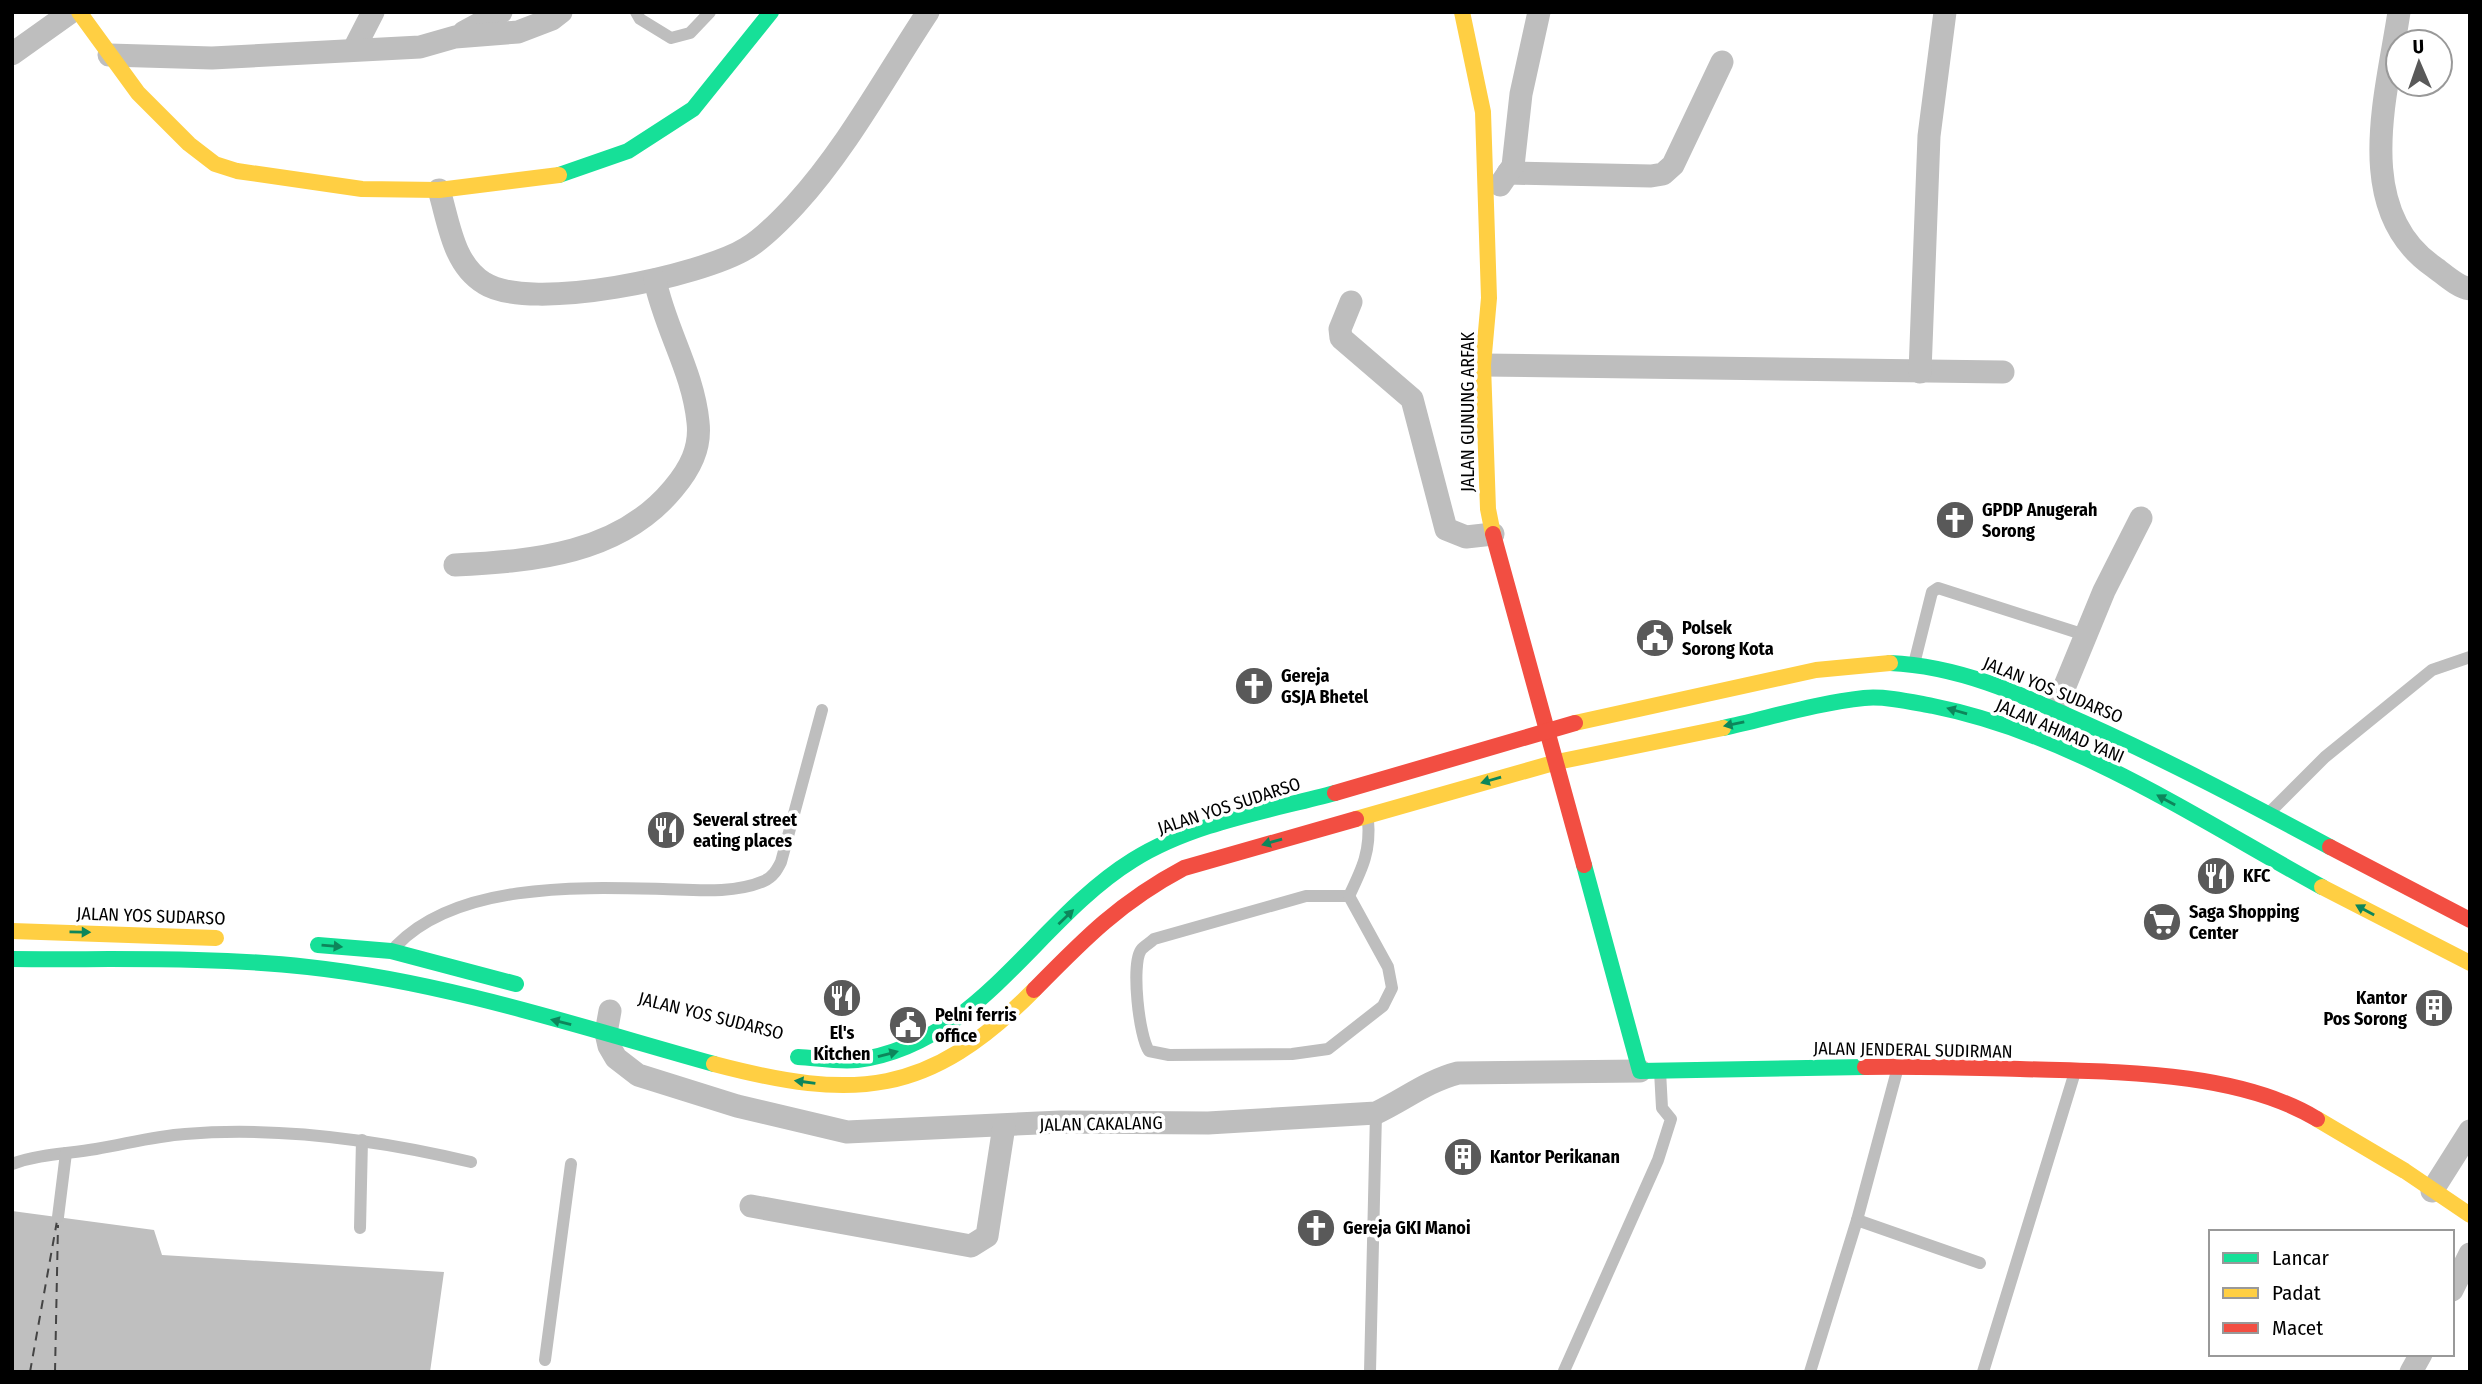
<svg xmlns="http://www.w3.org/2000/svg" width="2482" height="1384" font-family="'Fira Sans Condensed',sans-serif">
  <rect width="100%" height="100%" fill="#fff"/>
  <polygon fill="#bfbfbf" points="12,1211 154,1230 162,1255 444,1272 430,1372 12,1372"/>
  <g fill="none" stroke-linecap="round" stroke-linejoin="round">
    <g stroke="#444" stroke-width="2" stroke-dasharray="9 7" stroke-linecap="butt">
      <polyline points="30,1372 57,1221"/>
      <polyline points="55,1372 58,1225"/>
    </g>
    <g stroke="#bebebe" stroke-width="12">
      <polyline points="636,12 640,19 671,38 690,33 710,12"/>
      <polyline points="1915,660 1932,592 1938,588 2085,635"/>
      <polyline points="2272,810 2325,757 2432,670 2470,657"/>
      <path d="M1306 896H1349L1388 967 1392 988 1383 1006 1328 1049 1292 1054 1169 1055 1149 1051C1139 1037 1131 965 1141 950 1144 946 1150 943 1154 939Z"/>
      <path d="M1349 896C1362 869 1371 851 1368 820"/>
      <path d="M396 946C457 882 581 887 663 889 695 890 734 894 764 881 773 877 777 870 781 862L822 710"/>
      <path d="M12 1164C40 1154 67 1154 96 1149 126 1144 155 1136 185 1134 281 1126 378 1140 471 1162"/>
      <polyline points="58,1217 66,1153"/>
      <polyline points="1857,1220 1980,1263"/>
      <polyline points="360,1228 362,1140"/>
      <polyline points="545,1360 571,1164"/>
      <polyline points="1564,1371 1658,1160 1671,1119 1662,1108 1660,1071"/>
      <polyline points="1370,1372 1376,1113"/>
      <polyline points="1810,1372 1857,1220 1898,1067"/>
      <polyline points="1983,1372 2075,1072"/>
    </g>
    <g stroke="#bebebe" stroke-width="23">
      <path d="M2399 12C2387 94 2351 210 2434 267 2444 274 2457 287 2470 289"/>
      <polyline points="464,32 501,12"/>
      <polyline points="354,49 373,12"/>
      <polyline points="12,54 71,12"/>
      <polyline points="109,55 212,58 420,47 455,37 518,32 552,19 561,12"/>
      <polyline points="1508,173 1651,176 1663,174 1673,165 1722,62"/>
      <polyline points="1500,185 1513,166 1521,94 1539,12"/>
      <path d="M439 190C449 223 453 264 484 283 530 313 702 276 747 248 764 238 782 219 795 205 847 148 885 77 928 12"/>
      <polyline points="1351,302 1340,329 1341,338 1412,399 1446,529 1466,537 1493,534"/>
      <polyline points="1483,365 2003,372"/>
      <polyline points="1920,372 1929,136 1945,12"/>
      <path d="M455 565C534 561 619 554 673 489 690 469 701 448 698 422 693 371 665 329 655 280"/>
      <polyline points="2055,710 2104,591 2141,518"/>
      <path d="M610 1011 606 1033 609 1046 616 1058 638 1075 737 1106 847 1132 1061 1122 1208 1123 1376 1113C1404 1100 1427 1081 1458 1073L1640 1071"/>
      <polyline points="2432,1191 2470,1131"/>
      <polyline points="751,1206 971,1246 987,1236 1004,1126"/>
      <polyline points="2452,1290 2470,1254"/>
      <polyline points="2411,1372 2421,1354"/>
    </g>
    <g stroke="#16e098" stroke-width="16">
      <polyline points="559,175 628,151 693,109 771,12"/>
      <path d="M1890 663C1959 666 2020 694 2082 722 2167 760 2248 803 2330 847"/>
      <path d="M1723 728C1769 718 1817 703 1864 698 1886 696 1911 702 1933 706 2073 734 2198 819 2322 887"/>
      <polyline points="1584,865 1640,1071 1865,1067"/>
      <polyline points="318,945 391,951 516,984"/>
      <path d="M12 959C110 960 210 956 308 967 446 982 581 1027 714 1064"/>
      <path d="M798 1057C817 1058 838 1062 857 1060 979 1044 1036 920 1133 860 1192 823 1268 811 1335 793"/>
    </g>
    <g stroke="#ffcf43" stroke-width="16">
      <polyline points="79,12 138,93 189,144 215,164 237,171 362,189 439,190 559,175"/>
      <polyline points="1462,12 1483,112 1489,298 1483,365 1488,509 1493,534"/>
      <polyline points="1575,723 1816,670 1890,663"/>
      <polyline points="1356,819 1557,762 1723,728"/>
      <polyline points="2322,887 2470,963"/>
      <polyline points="12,931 216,938"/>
      <path d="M714 1064C855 1101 928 1097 1034 990"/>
      <polyline points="2317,1119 2405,1171 2470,1215"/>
    </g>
    <g stroke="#f24e42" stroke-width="16">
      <polyline points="1493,534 1584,865"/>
      <polyline points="1335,793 1575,723"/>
      <polyline points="2330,847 2470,920"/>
      <path d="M1034 990C1084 939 1120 902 1184 868L1356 819"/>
      <path d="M1865 1067C1916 1066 1968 1068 2020 1069 2112 1072 2236 1070 2317 1119"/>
    </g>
  </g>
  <defs><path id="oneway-solid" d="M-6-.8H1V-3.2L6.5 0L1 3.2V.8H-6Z" transform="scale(1.75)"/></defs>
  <g fill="#0d865b">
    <use href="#oneway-solid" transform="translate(1957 711) rotate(-164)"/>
    <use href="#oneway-solid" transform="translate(1734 724) rotate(168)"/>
    <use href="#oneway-solid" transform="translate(1491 780) rotate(164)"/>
    <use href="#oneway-solid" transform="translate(2166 800) rotate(-151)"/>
    <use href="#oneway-solid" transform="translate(1272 842) rotate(164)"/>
    <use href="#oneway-solid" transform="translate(2365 910) rotate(-151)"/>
    <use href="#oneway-solid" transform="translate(1066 917) rotate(-44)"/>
    <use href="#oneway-solid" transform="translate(80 932) rotate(1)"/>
    <use href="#oneway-solid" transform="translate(332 946) rotate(5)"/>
    <use href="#oneway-solid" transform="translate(561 1022) rotate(-166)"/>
    <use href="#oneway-solid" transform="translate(888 1054) rotate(-15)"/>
    <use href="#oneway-solid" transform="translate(805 1082) rotate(-172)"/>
  </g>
  <defs>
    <g id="church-disc" transform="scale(2.0125)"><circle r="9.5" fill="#595959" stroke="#fff"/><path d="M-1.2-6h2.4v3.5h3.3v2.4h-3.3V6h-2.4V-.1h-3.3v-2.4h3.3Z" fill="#fff"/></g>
    <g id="civic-disc" transform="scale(2.0125)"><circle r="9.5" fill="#595959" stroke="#fff"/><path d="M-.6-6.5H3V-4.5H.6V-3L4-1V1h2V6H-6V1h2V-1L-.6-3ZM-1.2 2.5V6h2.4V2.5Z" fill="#fff"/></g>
    <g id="restaurant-disc" transform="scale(2.0125)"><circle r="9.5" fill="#595959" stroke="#fff"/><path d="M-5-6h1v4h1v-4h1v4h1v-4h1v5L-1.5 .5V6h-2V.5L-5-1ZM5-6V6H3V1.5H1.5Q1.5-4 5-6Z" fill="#fff"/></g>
    <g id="supermarket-disc" transform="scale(2.0125)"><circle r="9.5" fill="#595959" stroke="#fff"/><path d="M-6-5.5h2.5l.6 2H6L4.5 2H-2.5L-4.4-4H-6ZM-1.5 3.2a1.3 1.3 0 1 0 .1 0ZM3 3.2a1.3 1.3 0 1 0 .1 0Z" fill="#fff"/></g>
    <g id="building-disc" transform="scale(2.0125)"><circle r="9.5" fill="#595959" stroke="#fff"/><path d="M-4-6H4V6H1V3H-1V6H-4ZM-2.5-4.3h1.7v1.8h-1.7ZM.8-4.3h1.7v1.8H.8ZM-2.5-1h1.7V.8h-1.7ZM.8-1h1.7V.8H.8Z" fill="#fff"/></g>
  </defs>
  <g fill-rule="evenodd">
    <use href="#church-disc" x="1955" y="520"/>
    <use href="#civic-disc" x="1655" y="638"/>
    <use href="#church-disc" x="1254" y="686"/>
    <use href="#restaurant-disc" x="666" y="830"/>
    <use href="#restaurant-disc" x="2216" y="876"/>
    <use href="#supermarket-disc" x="2162" y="922"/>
    <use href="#restaurant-disc" x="842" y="998"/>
    <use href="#building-disc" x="2434" y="1008"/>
    <use href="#civic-disc" x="908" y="1025"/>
    <use href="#building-disc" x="1463" y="1157"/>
    <use href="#church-disc" x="1316" y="1228"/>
  </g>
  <g text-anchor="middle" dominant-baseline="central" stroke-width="7" stroke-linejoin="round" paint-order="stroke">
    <g font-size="18" fill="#000" stroke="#fff">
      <text transform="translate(1468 412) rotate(-90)">JALAN GUNUNG ARFAK</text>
      <text transform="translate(2053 690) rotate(22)">JALAN YOS SUDARSO</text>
      <text transform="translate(2060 731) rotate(23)">JALAN AHMAD YANI</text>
      <text transform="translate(1229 806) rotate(-18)">JALAN YOS SUDARSO</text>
      <text transform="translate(151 916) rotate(2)">JALAN YOS SUDARSO</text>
      <text transform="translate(711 1016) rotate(14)">JALAN YOS SUDARSO</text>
      <text transform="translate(1913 1050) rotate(1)">JALAN JENDERAL SUDIRMAN</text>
      <text transform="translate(1101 1124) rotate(-1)">JALAN CAKALANG</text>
    </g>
    <g font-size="18" font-weight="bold" fill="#000" stroke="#fff" text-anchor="start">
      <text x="1982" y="510">GPDP Anugerah<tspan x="1982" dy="21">Sorong</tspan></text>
      <text x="1682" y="628">Polsek<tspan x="1682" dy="21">Sorong Kota</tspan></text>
      <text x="1281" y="676">Gereja<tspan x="1281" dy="21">GSJA Bhetel</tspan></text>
      <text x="693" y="820">Several street<tspan x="693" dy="21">eating places</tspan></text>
      <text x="2243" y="876">KFC</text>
      <text x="2189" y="912">Saga Shopping<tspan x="2189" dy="21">Center</tspan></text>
      <text x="2407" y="998" text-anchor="end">Kantor<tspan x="2407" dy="21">Pos Sorong</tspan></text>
      <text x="935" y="1015">Pelni ferris<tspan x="935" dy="21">office</tspan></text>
      <text x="842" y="1033" text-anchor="middle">El's<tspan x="842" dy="21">Kitchen</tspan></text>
      <text x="1490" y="1157">Kantor Perikanan</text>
      <text x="1343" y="1228">Gereja GKI Manoi</text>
    </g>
  </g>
  <rect width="2482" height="1384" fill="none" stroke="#000000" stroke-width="28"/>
  <rect x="2209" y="1230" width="245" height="126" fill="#ffffff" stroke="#999999" stroke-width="2"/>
  <rect x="2223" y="1253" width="35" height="10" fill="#16e098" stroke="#999999" stroke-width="2"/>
  <text x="2272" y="1265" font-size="21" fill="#000000">Lancar</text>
  <rect x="2223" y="1288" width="35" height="10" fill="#ffcf43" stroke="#999999" stroke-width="2"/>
  <text x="2272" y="1300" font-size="21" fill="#000000">Padat</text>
  <rect x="2223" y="1323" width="35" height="10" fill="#f24e42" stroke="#999999" stroke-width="2"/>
  <text x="2272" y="1335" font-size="21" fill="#000000">Macet</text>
  <g transform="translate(2419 63) rotate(358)"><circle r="33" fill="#ffffff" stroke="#999999" stroke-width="2"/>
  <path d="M0-5L12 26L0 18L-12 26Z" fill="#595959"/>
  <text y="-10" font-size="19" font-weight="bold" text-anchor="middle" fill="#000000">U</text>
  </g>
</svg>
